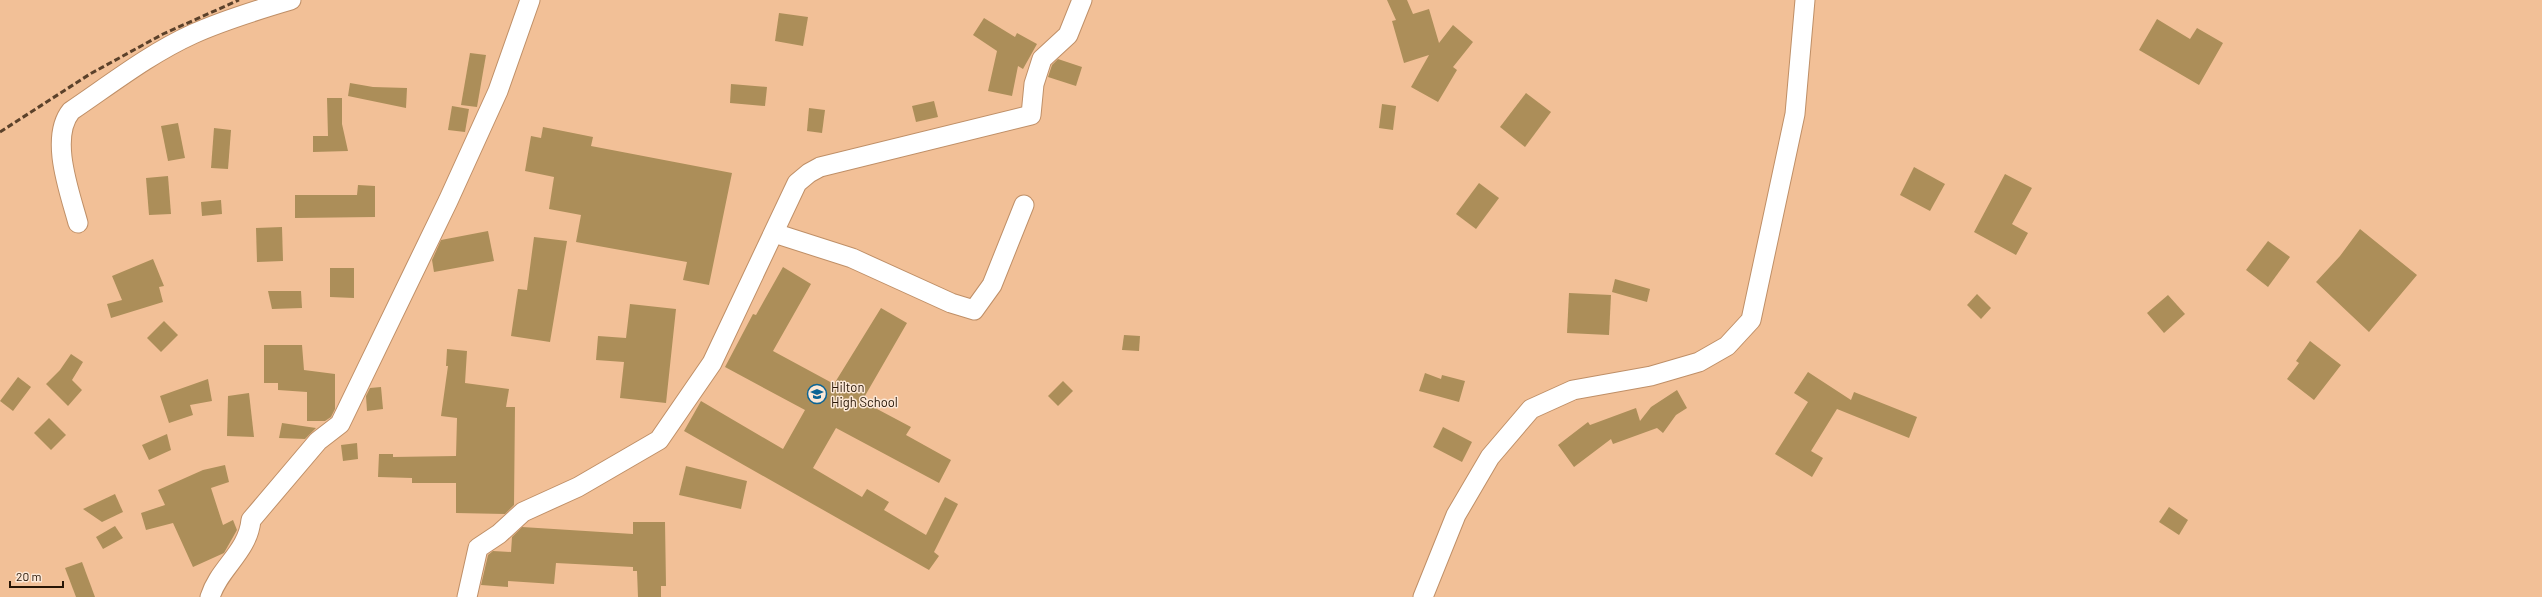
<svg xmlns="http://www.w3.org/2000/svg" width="2542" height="597" font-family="Barlow,sans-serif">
  <rect width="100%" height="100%" fill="#f2c097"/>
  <g fill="#ac8e59">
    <polygon points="1387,0 1407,0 1413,14 1429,9 1439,43 1453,25 1473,42 1453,67 1457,70 1438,102 1411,87 1429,55 1404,63 1392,21 1396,20"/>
    <polygon points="779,13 808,17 803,46 775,41"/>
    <polygon points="984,18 1015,37 1017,33 1037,44 1023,69 1018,66 1012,96 988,91 997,51 973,35"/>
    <polygon points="2157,19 2190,39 2197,28 2223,43 2199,85 2139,50"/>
    <polygon points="470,53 486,55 477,107 461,105"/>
    <polygon points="1058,59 1082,67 1076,86 1048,77 1052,65"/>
    <polygon points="350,83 373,87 407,88 406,108 348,96"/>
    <polygon points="731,84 767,87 765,106 730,103"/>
    <polygon points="1526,93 1551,112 1525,147 1500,127"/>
    <polygon points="327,98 342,98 342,124 348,151 313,152 313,136 328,136"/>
    <polygon points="934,101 938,117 916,122 912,106"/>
    <polygon points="1382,104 1396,106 1393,130 1379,128"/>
    <polygon points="452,106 469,109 465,132 448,130"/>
    <polygon points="809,108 825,110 822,133 807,131"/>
    <polygon points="178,123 185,158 168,161 161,126"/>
    <polygon points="543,127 593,137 591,146 732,173 709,285 683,280 687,262 576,242 581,215 549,209 554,177 525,171 531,136 541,138"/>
    <polygon points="214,128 231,130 228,169 211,168"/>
    <polygon points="1914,167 1945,184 1930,211 1900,195"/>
    <polygon points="2005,174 2032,188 2012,224 2028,233 2016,255 1974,232"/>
    <polygon points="168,176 171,214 149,215 146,178"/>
    <polygon points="1479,183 1499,198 1476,229 1456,214"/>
    <polygon points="358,185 375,186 375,217 295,218 295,195 357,195"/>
    <polygon points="221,200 222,214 202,216 201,202"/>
    <polygon points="282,227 283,261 257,262 256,228"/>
    <polygon points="2360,229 2417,275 2369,332 2316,282 2340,256"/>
    <polygon points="488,231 494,261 434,272 432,260 441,240"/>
    <polygon points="534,237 567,241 550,342 511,336 518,289 527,290"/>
    <polygon points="2268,241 2290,257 2268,287 2246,270"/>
    <polygon points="153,259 164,286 159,287 163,302 111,318 107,304 122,300 112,276"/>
    <polygon points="783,267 811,284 773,351 834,384 881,308 907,323 862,401 911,427 906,435 951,460 939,483 836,428 813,468 862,497 867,489 889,502 884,510 926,535 945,497 958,504 934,552 939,556 929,570 684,431 701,401 783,449 805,410 725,367 753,314 756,315"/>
    <polygon points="330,268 354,268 354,298 330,297"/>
    <polygon points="1615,279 1650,289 1647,302 1612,292"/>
    <polygon points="268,291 301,291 302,308 272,309"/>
    <polygon points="1569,293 1611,295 1609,335 1567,333"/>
    <polygon points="1977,294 1991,308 1981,319 1967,305"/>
    <polygon points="2168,295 2185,314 2164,333 2147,313"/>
    <polygon points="630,304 676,309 666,403 620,398 624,362 596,360 598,336 626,338"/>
    <polygon points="164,321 178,335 161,352 147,338"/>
    <polygon points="1124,335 1140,336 1139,351 1122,350"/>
    <polygon points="2310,341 2341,365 2314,400 2287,379 2299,363 2296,361"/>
    <polygon points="264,345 302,345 304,370 335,374 335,409 331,417 325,421 307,421 307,392 278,390 278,383 264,383"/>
    <polygon points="447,349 467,351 465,383 509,389 506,407 515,407 514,505 505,514 456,513 456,483 412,483 412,478 378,477 379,454 393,454 393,457 456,456 457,418 441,416 448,366 446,366"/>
    <polygon points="71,354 83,362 72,380 82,390 68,406 46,384 60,370"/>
    <polygon points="1808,372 1851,400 1854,392 1917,417 1909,438 1837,409 1811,451 1823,458 1812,477 1775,454 1808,402 1794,393"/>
    <polygon points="1425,373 1441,379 1442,375 1465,381 1459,402 1419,391"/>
    <polygon points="18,377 31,387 13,411 0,401"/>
    <polygon points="208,379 212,401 190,405 193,415 169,423 160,396"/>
    <polygon points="1063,381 1073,391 1058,406 1048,396"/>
    <polygon points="381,387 383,409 367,411 366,396 370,388"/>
    <polygon points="1677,390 1687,408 1676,415 1663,433 1657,428 1613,444 1611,439 1574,467 1558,445 1588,422 1590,425 1636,408 1640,421 1651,407"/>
    <polygon points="249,393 254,437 227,436 228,396"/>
    <polygon points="49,418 66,435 51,450 34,433"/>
    <polygon points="282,423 316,428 305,439 279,438"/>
    <polygon points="1443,427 1472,442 1462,462 1433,447"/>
    <polygon points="167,434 171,450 149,460 142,445"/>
    <polygon points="357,443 358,459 343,461 341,445"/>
    <polygon points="225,465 229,482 211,488 223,525 233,520 237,530 224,553 193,567 173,523 146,530 141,513 165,505 158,490 203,470"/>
    <polygon points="686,466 747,481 741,509 679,495"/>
    <polygon points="115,494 123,512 102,522 83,509"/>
    <polygon points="2169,507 2188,520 2179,535 2159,522"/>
    <polygon points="633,522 665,522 666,586 661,586 661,597 638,597 637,571 633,571 633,567 556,563 554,584 508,581 508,587 481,585 488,555 493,551 511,552 512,537 522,527 633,534"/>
    <polygon points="115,526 123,538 103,549 96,537"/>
    <polygon points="82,562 95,597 76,597 65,568"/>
  </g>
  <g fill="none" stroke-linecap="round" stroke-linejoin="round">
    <g stroke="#bf8f67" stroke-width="21">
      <g id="street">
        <path d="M78 223C70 193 49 138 71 111 111 84 149 54 193 34 224 20 257 10 291 0"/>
        <polyline points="774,233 852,258 951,303 974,310 992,285 1024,205"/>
        <path d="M210 597C219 568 248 552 251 520L318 441 340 424 448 201 498 91 530 0"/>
        <polyline points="467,597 478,548 499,534 523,512 578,487 659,440 712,363 797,183 809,173 820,167 1031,115 1034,84 1042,59 1068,35 1082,0"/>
        <polyline points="1423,597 1456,515 1490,457 1531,409 1573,390 1651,376 1699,362 1727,346 1751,320 1795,114 1805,0"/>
      </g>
    </g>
    <use href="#street" stroke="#fff" stroke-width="19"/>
    <polyline stroke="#5b412a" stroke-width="3" stroke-dasharray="6 3" stroke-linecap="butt" points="0,132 90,74 163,34 239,0"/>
  </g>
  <defs>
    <g id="school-ring" transform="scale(1)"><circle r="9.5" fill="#fce8d7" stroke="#0b6495" stroke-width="1.5"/><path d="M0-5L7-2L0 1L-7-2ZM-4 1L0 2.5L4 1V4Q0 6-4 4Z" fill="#0b6495"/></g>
  </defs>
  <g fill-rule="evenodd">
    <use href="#school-ring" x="817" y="394"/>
  </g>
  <g text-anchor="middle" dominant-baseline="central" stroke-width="3" stroke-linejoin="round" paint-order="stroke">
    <g font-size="13" fill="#271505" stroke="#fce8d7" text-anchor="start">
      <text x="831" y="387">Hilton<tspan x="831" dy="15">High School</tspan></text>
    </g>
  </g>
  <path d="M10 581v6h53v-6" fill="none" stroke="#271505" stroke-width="2"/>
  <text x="16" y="581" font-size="12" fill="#271505" stroke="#fce8d7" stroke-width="3" paint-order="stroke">20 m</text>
</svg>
